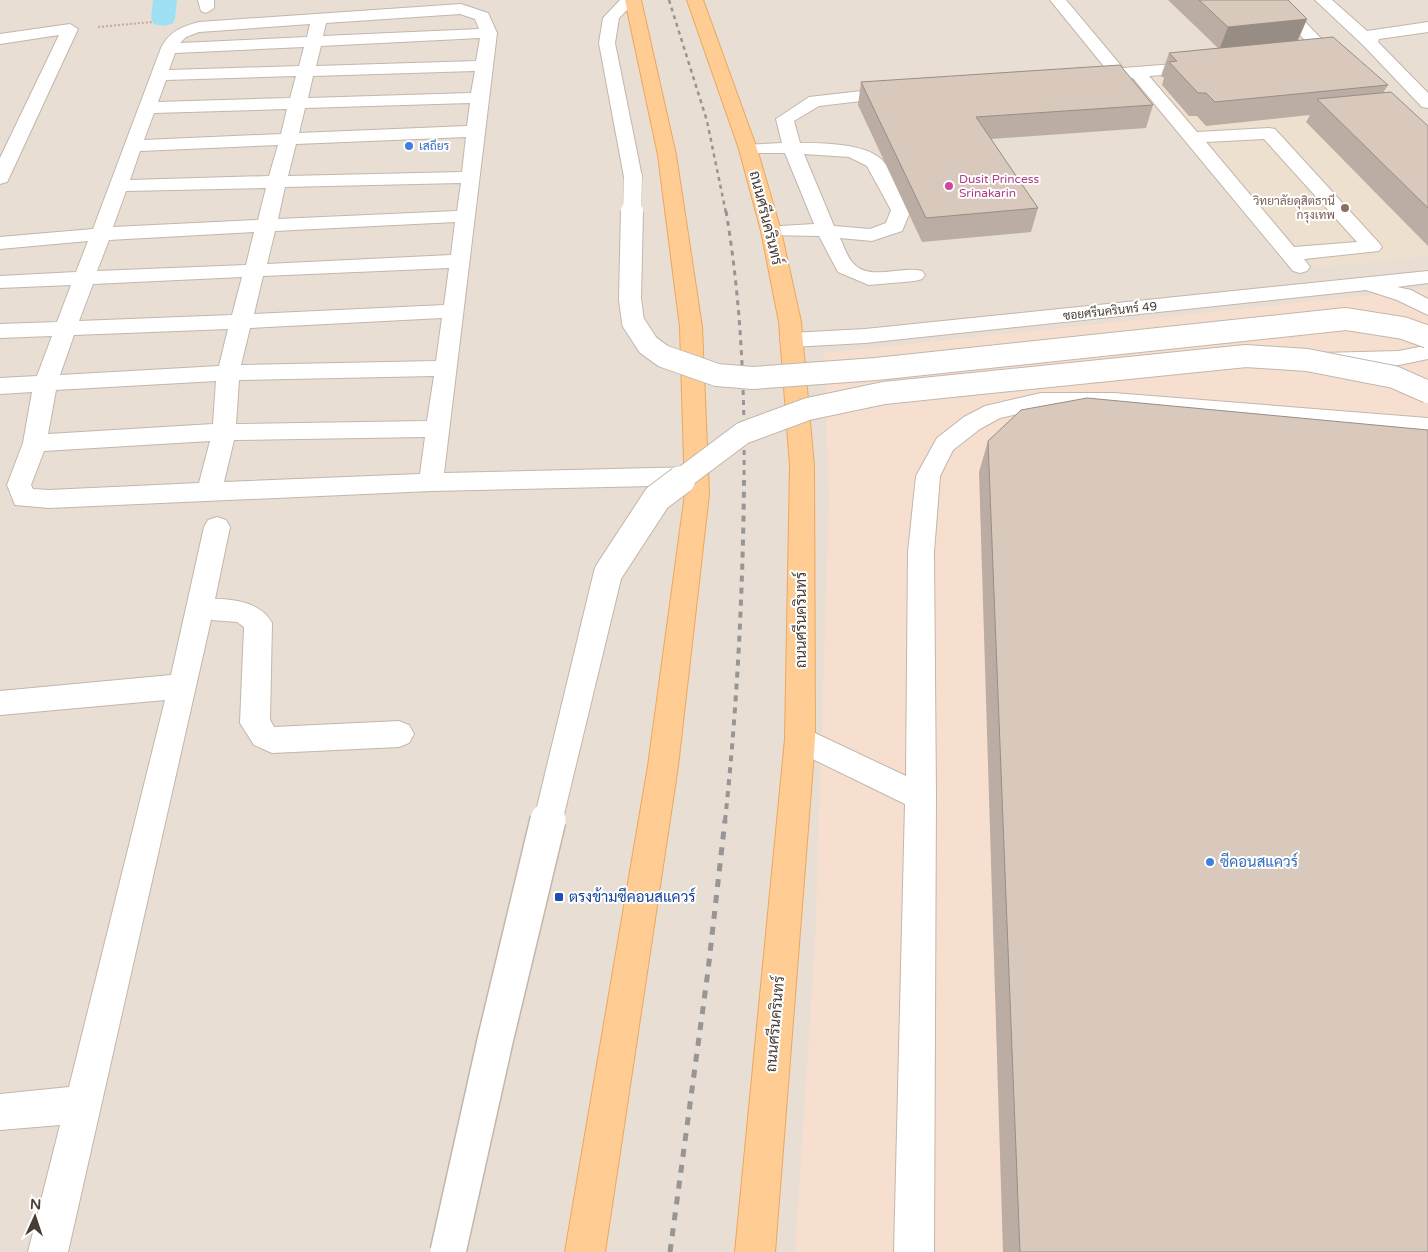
<svg xmlns="http://www.w3.org/2000/svg" width="1428" height="1252" font-family="'Varela Round',Sarabun,sans-serif">
  <rect width="100%" height="100%" fill="#f4ede6"/>
  <rect fill="#e8ded3" x="0" y="0" width="1428" height="1252"/>
  <polygon fill="#f7dfcf" points="1428,289 1428,1252 795,1252 815,945 829,501 824,353"/>
  <polygon fill="#eee0ce" points="1323,60 1428,160 1428,256 1316,268 1145,76"/>
  <g fill="none" stroke-linecap="round" stroke-linejoin="round">
    <polygon fill="#9ee1f5" fill-rule="evenodd" points="153,0 177,0 175,19 172,24 163,26 154,24 151,19"/>
    <g stroke="#c3b6ab" stroke-width="2">
      <g id="minor">
        <polygon points="198,0 214,0 214,8 206,13 201,11"/>
        <polygon points="620,0 637,0 619,18 615,43 642,177 640,181 626,181 624,177 599,43 603,18"/>
        <path d="M1050 0H1066L1123 68 1201 62 1207 63 1209 67 1207 71 1201 72 1149 76 1197 132 1269 128 1275 129 1379 243 1382 247 1379 251 1304 259 1310 267 1307 271 1300 273 1293 271 1133 78 1083 80 1081 76 1083 72 1107 70ZM1264 139 1357 242 1294 247 1206 142Z"/>
        <polygon points="1267,0 1284,0 1335,53 1337,56 1335,59 1310,60 1308,57 1310,54 1316,52"/>
        <polygon points="1315,0 1332,0 1367,31 1428,22 1428,32 1379,39 1378,42 1428,93 1428,108 1422,107 1364,46"/>
        <path d="M461 4 488 13 497 33 444 473 696 467 705 470 708 476 705 482 696 485 431 491 49 508 15 505 7 485 23 443 32 392 0 394V378L37 376 52 336 0 338V324L57 322 71 285 0 288V276L76 272 88 241 0 249V237L93 229 161 48C170 31 181 27 199 22ZM460 14 475 19 479 29 323 36 326 23ZM310 24 307 37 180 43 186 37 199 32ZM480 38 476 61 316 66 321 46ZM304 47 299 66 169 70 175 53ZM475 71 471 93 308 98 313 76ZM296 76 290 98 158 102 166 80ZM470 103 467 126 299 133 305 108ZM287 109 281 134 144 140 154 113ZM466 137 462 172 288 176 296 144ZM278 145 269 176 130 180 140 151ZM461 183 457 211 278 219 285 187ZM266 188 258 220 113 227 126 191ZM455 222 451 255 267 264 275 231ZM254 232 246 265 97 271 109 240ZM449 268 444 305 254 314 263 276ZM242 277 232 315 79 321 93 284ZM442 318 436 361 241 365 250 328ZM228 329 219 366 60 375 74 335ZM434 376 427 421 236 424 239 380ZM216 381 213 424 48 434 56 390ZM425 437 420 474 224 482 234 440ZM210 441 199 483 49 490 33 489 31 485 44 451Z"/>
        <polygon points="70,24 78,29 9,178 7,182 0,184 0,158 59,35 0,44 0,34"/>
        <path d="M897 87 903 88 906 92 903 96 819 106 794 121 800 143C822 143 865 143 882 160 895 173 902 193 911 210L902 231 872 241 840 238C844 246 847 257 853 263 869 282 902 265 922 271L925 275 922 279 915 281 869 285 838 272 819 236 764 235 761 231 764 227 814 224 785 153H742L739 149 742 145 782 143 776 119 809 97ZM804 154 849 157 867 166 891 210 886 223 870 229 834 226Z"/>
        <polygon points="1428,271 1428,283 1397,287 1411,290 1428,299 1428,315 1397,300 1366,290 865,343 791,347 783,345 780,340 783,335 791,333 865,329"/>
        <polygon points="1428,345 1428,359 1399,365 1321,367 1313,365 1310,360 1313,355 1321,353 1399,351"/>
        <polygon points="1041,393 1114,393 1428,418 1428,434 1114,409 1041,409 1000,418 980,429 953,450 940,476 934,552 936,795 934,1252 894,1252 905,804 790,748 785,739 790,730 800,726 906,776 908,552 916,476 937,438 964,417 985,406"/>
        <path d="M217 517 226 520 230 527 215 599C236 599 261 603 272 623L270 720 274 727 399 721 409 725 414 734 409 743 399 747 272 753 254 745 240 723 244 627 237 622 211 620 68 1252H28L60 1125 0 1130V1094L69 1087 165 700 0 715V691L171 675 204 527 208 520Z"/>
      </g>
    </g>
    <g stroke="#eca75c" stroke-width="2">
      <g id="major">
        <polygon points="625,0 641,0 676,155 702,327 709,494 678,766 605,1252 565,1252 648,766 685,494 680,327 658,155"/>
        <polygon points="687,0 703,0 757,149 781,231 801,322 814,466 815,739 775,1252 735,1252 785,739 790,466 779,322 761,231 739,149"/>
      </g>
    </g>
    <polyline stroke="#c3ac98" stroke-width="2" stroke-dasharray="2 2" stroke-linecap="butt" points="98,27 152,22"/>
    <use href="#minor" fill="#fff" fill-rule="evenodd"/>
    <use href="#major" fill="#ffcd94" fill-rule="evenodd"/>
    <polyline stroke="#969696" stroke-width="2.5" stroke-dasharray="4 4" stroke-linecap="butt" points="669,0 707,121 726,213"/>
    <path stroke="#969696" stroke-width="3" stroke-dasharray="5 5" stroke-linecap="butt" d="M726 211C741 301 745 390 744 481"/>
    <path stroke="#969696" stroke-width="4" stroke-dasharray="6 6" stroke-linecap="butt" d="M725 821C737 708 743 594 744 480"/>
    <polyline stroke="#969696" stroke-width="5" stroke-dasharray="8 8" stroke-linecap="butt" points="670,1252 708,971 725,820"/>
    <g stroke="#c3b6ab" stroke-width="19" stroke-linecap="butt">
      <polyline id="minor-bridge-far3" points="632,213 633,177"/>
    </g>
    <g stroke="#c3b6ab" stroke-width="24" stroke-linecap="butt">
      <g id="minor-bridge-far2">
        <polyline points="632,211 630,299 633,322 648,345 663,356 717,375 753,378 876,369 1346,319 1403,328 1428,337"/>
        <polyline points="679,481 743,433 808,409 884,393 1246,356 1307,360 1394,377 1428,392"/>
      </g>
    </g>
    <g stroke="#c3b6ab" stroke-width="30" stroke-linecap="butt">
      <polyline id="minor-bridge-far1" points="548,821 608,573 657,498 681,480"/>
    </g>
    <g stroke="#c3b6ab" stroke-width="38" stroke-linecap="butt">
      <polyline id="minor-bridge" points="448,1252 495,1041 548,820"/>
    </g>
    <use href="#minor-bridge-far3" stroke="#fff" stroke-width="18"/>
    <use href="#minor-bridge-far2" stroke="#fff" stroke-width="22"/>
    <use href="#minor-bridge-far1" stroke="#fff" stroke-width="28"/>
    <use href="#minor-bridge" stroke="#fff" stroke-width="35"/>
  </g>
  <g fill="#bbada3">
    <polygon points="1168,0 1288,0 1307,19 1298,41 1388,85 1383,93 1428,126 1428,246 1306,122 1310,115 1206,126 1197,116 1189,116 1162,85 1164,78 1161,76 1169,53 1218,48"/>
    <polygon points="861,82 1153,105 1146,128 991,139 1038,208 1031,232 922,242 858,105"/>
    <polygon points="988,441 1428,1252 1003,1252 979,472"/>
  </g>
  <polygon fill="#988d84" points="1307,19 1297,41 1219,50 1228,27"/>
  <g fill="#d9c9bd" stroke="#988d84">
    <polygon points="1199,0 1288,0 1307,19 1228,27"/>
    <polygon points="1333,37 1388,85 1215,102 1206,93 1198,93 1169,62 1177,61 1169,53"/>
    <polygon points="1120,65 1153,105 976,117 1038,208 926,218 861,82"/>
    <polygon points="1391,92 1428,126 1428,208 1317,99"/>
    <polygon points="1087,398 1428,430 1428,1252 1020,1252 988,441 1021,410"/>
  </g>
  <g fill="#3f7fe0" stroke="#fff" stroke-width="2">
    <circle cx="409" cy="146" r="5"/>
    <circle cx="1210" cy="862" r="5"/>
  </g>
  <circle fill="#d1479c" stroke="#fff" stroke-width="2" cx="949" cy="186" r="5"/>
  <circle fill="#8d6e63" stroke="#fff" stroke-width="2" cx="1345" cy="208" r="5"/>
  <rect fill="#1a4fb4" stroke="#fff" stroke-width="2" x="554" y="892" width="10" height="10" rx="2.5"/>
  <g text-anchor="middle" dominant-baseline="central" stroke-width="4" stroke-linejoin="round" paint-order="stroke">
    <g font-size="12" fill="#366cbe" stroke="#fff" text-anchor="start">
      <text x="419" y="146">เสถียร</text>
    </g>
    <g font-size="12" fill="#b23c85" stroke="#fff" text-anchor="start">
      <text x="959" y="179">Dusit Princess<tspan x="959" dy="14">Srinakarin</tspan></text>
    </g>
    <g font-size="12" fill="#785e54" stroke="#fff" text-anchor="end">
      <text x="1335" y="201">วิทยาลัยดุสิตธานี<tspan x="1335" dy="14">กรุงเทพ</tspan></text>
    </g>
    <g font-size="12" fill="#473d34" stroke="#fff">
      <text transform="translate(1110 311) rotate(-6)">ซอยศรีนครินทร์ 49</text>
    </g>
    <g font-size="15" fill="#473d34" stroke="#fff">
      <text transform="translate(766 218) rotate(76)">ถนนศรีนครินทร์</text>
      <text transform="translate(801 620) rotate(-90)">ถนนศรีนครินทร์</text>
      <text transform="translate(775 1024) rotate(-85)">ถนนศรีนครินทร์</text>
    </g>
    <g font-size="15" fill="#366cbe" stroke="#fff" text-anchor="start">
      <text x="1220" y="862">ซีคอนสแควร์</text>
    </g>
    <g font-size="15" fill="#164399" stroke="#fff" text-anchor="start">
      <text x="569" y="897">ตรงข้ามซีคอนสแควร์</text>
    </g>
  </g>
  <g transform="translate(35 1217) rotate(3)" stroke="#ffffff" stroke-width="4" paint-order="stroke">
  <path d="M0-4L9 19L0 12L-9 19Z" fill="#473d34"/>
  <text y="-8" font-size="14" font-weight="bold" text-anchor="middle" fill="#473d34">N</text>
  </g>
</svg>
